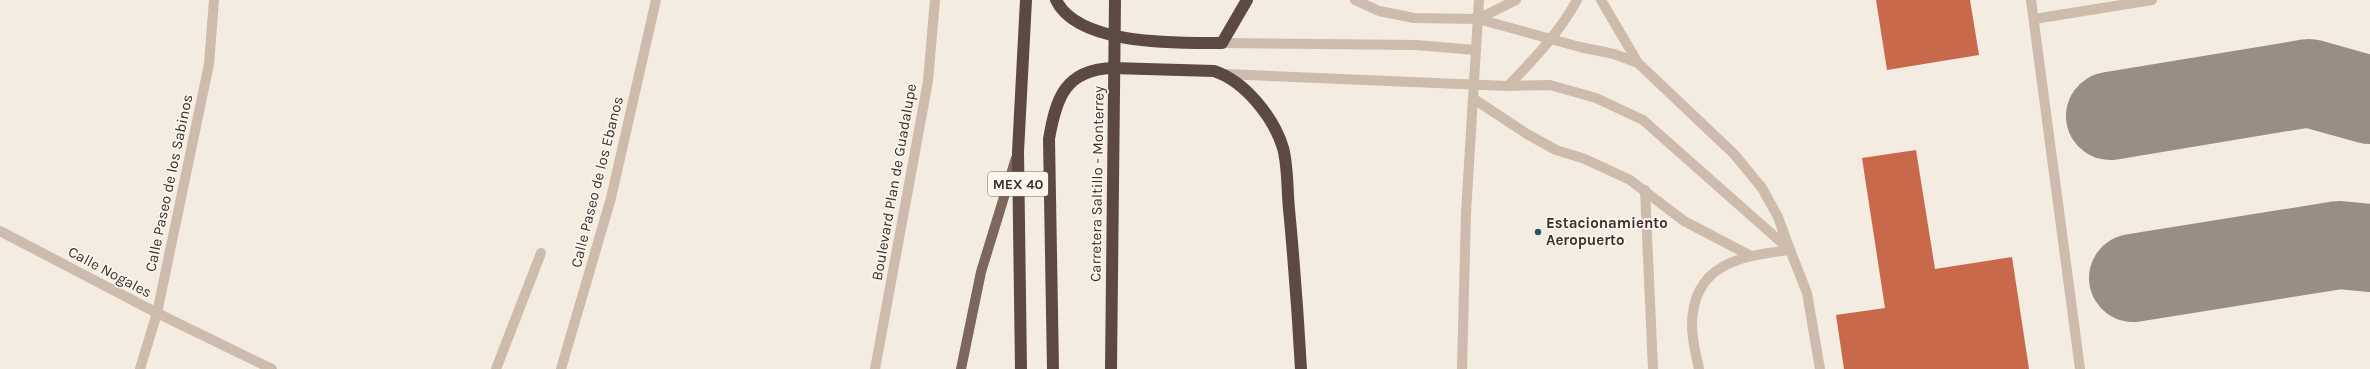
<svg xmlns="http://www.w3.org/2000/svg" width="2370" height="369" font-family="Karla,sans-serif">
  <rect width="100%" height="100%" fill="#f4ebe1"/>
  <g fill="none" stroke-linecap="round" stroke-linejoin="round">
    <g stroke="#988e86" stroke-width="88">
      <polyline points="2110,116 2309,83 2370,100"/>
      <polyline points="2133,278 2339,245 2370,248"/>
    </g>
  </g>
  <g fill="#c8694b">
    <polygon points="1876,0 1970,0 1979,55 1887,70"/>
    <polygon points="1916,150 1935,269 2012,257 2029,369 1844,369 1836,315 1885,308 1862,158"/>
  </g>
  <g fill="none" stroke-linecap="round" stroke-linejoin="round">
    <g stroke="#cdbbac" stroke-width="10">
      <polyline points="1355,0 1379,11 1414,18 1478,19 1580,47 1614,54 1638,63"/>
      <path d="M1601 0 1638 63 1734 154 1762 188 1778 217 1790 250C1740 256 1692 264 1692 326 1692 340 1696 355 1699 369"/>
      <polyline points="2031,0 2080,369"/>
      <polyline points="1478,19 1516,0"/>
      <polyline points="2034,19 2152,0"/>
      <polyline points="1222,43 1415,45 1476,50"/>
      <polyline points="1225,74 1508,86 1550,85 1596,98 1643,120 1790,250 1807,293 1820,369"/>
      <path d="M1508 86C1534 59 1559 33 1577 0"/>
      <polyline points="1474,99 1527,134 1556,150 1585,159 1630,180 1684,221 1749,255"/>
      <polyline points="1645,190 1653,369"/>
      <polyline points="0,231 157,313 272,369"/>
      <polyline points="140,369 157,313 209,64 214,0"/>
      <polyline points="496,369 541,253"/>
      <polyline points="561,369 611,198 656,0"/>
      <polyline points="875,369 928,81 935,0"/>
      <polyline points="1462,369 1466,213 1479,0"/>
    </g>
    <polyline stroke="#7d675c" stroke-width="10" points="961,369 981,272 1016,158"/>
    <g stroke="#5c4a42" stroke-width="12">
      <path d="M1056 0C1078 46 1178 43 1222 43L1247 0"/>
      <polyline points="1021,369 1018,152 1026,0"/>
      <path d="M1053 369 1049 139C1056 98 1065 70 1112 68L1214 71C1245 81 1274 118 1283 148 1288 166 1287 189 1289 209 1294 262 1298 315 1301 369"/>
      <polyline points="1111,369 1115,0"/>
    </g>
  </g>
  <circle fill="#1f5a5e" stroke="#fbf5ee" stroke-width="1.5" cx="1538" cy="232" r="4"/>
  <g text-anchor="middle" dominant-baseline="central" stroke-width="3.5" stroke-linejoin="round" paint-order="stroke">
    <rect fill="#fbf5ee" stroke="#756b66" stroke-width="1" x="988" y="172" width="60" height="24" rx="3"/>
    <g font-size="14" font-weight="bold" fill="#3b302b">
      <text x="1018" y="184">MEX 40</text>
    </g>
    <g font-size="15" fill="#3b302b" stroke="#fbf5ee">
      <text transform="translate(597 182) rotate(-76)">Calle Paseo de los Ebanos</text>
      <text transform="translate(894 182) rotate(-80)">Boulevard Plan de Guadalupe</text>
      <text transform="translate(169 183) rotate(-78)">Calle Paseo de los Sabinos</text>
      <text transform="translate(1097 184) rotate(-89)">Carretera Saltillo - Monterrey</text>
      <text transform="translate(110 272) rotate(28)">Calle Nogales</text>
    </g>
    <g font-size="15" font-weight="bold" fill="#3b302b" stroke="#fbf5ee" text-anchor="start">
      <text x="1546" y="223">Estacionamiento<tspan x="1546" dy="17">Aeropuerto</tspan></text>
    </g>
  </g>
</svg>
